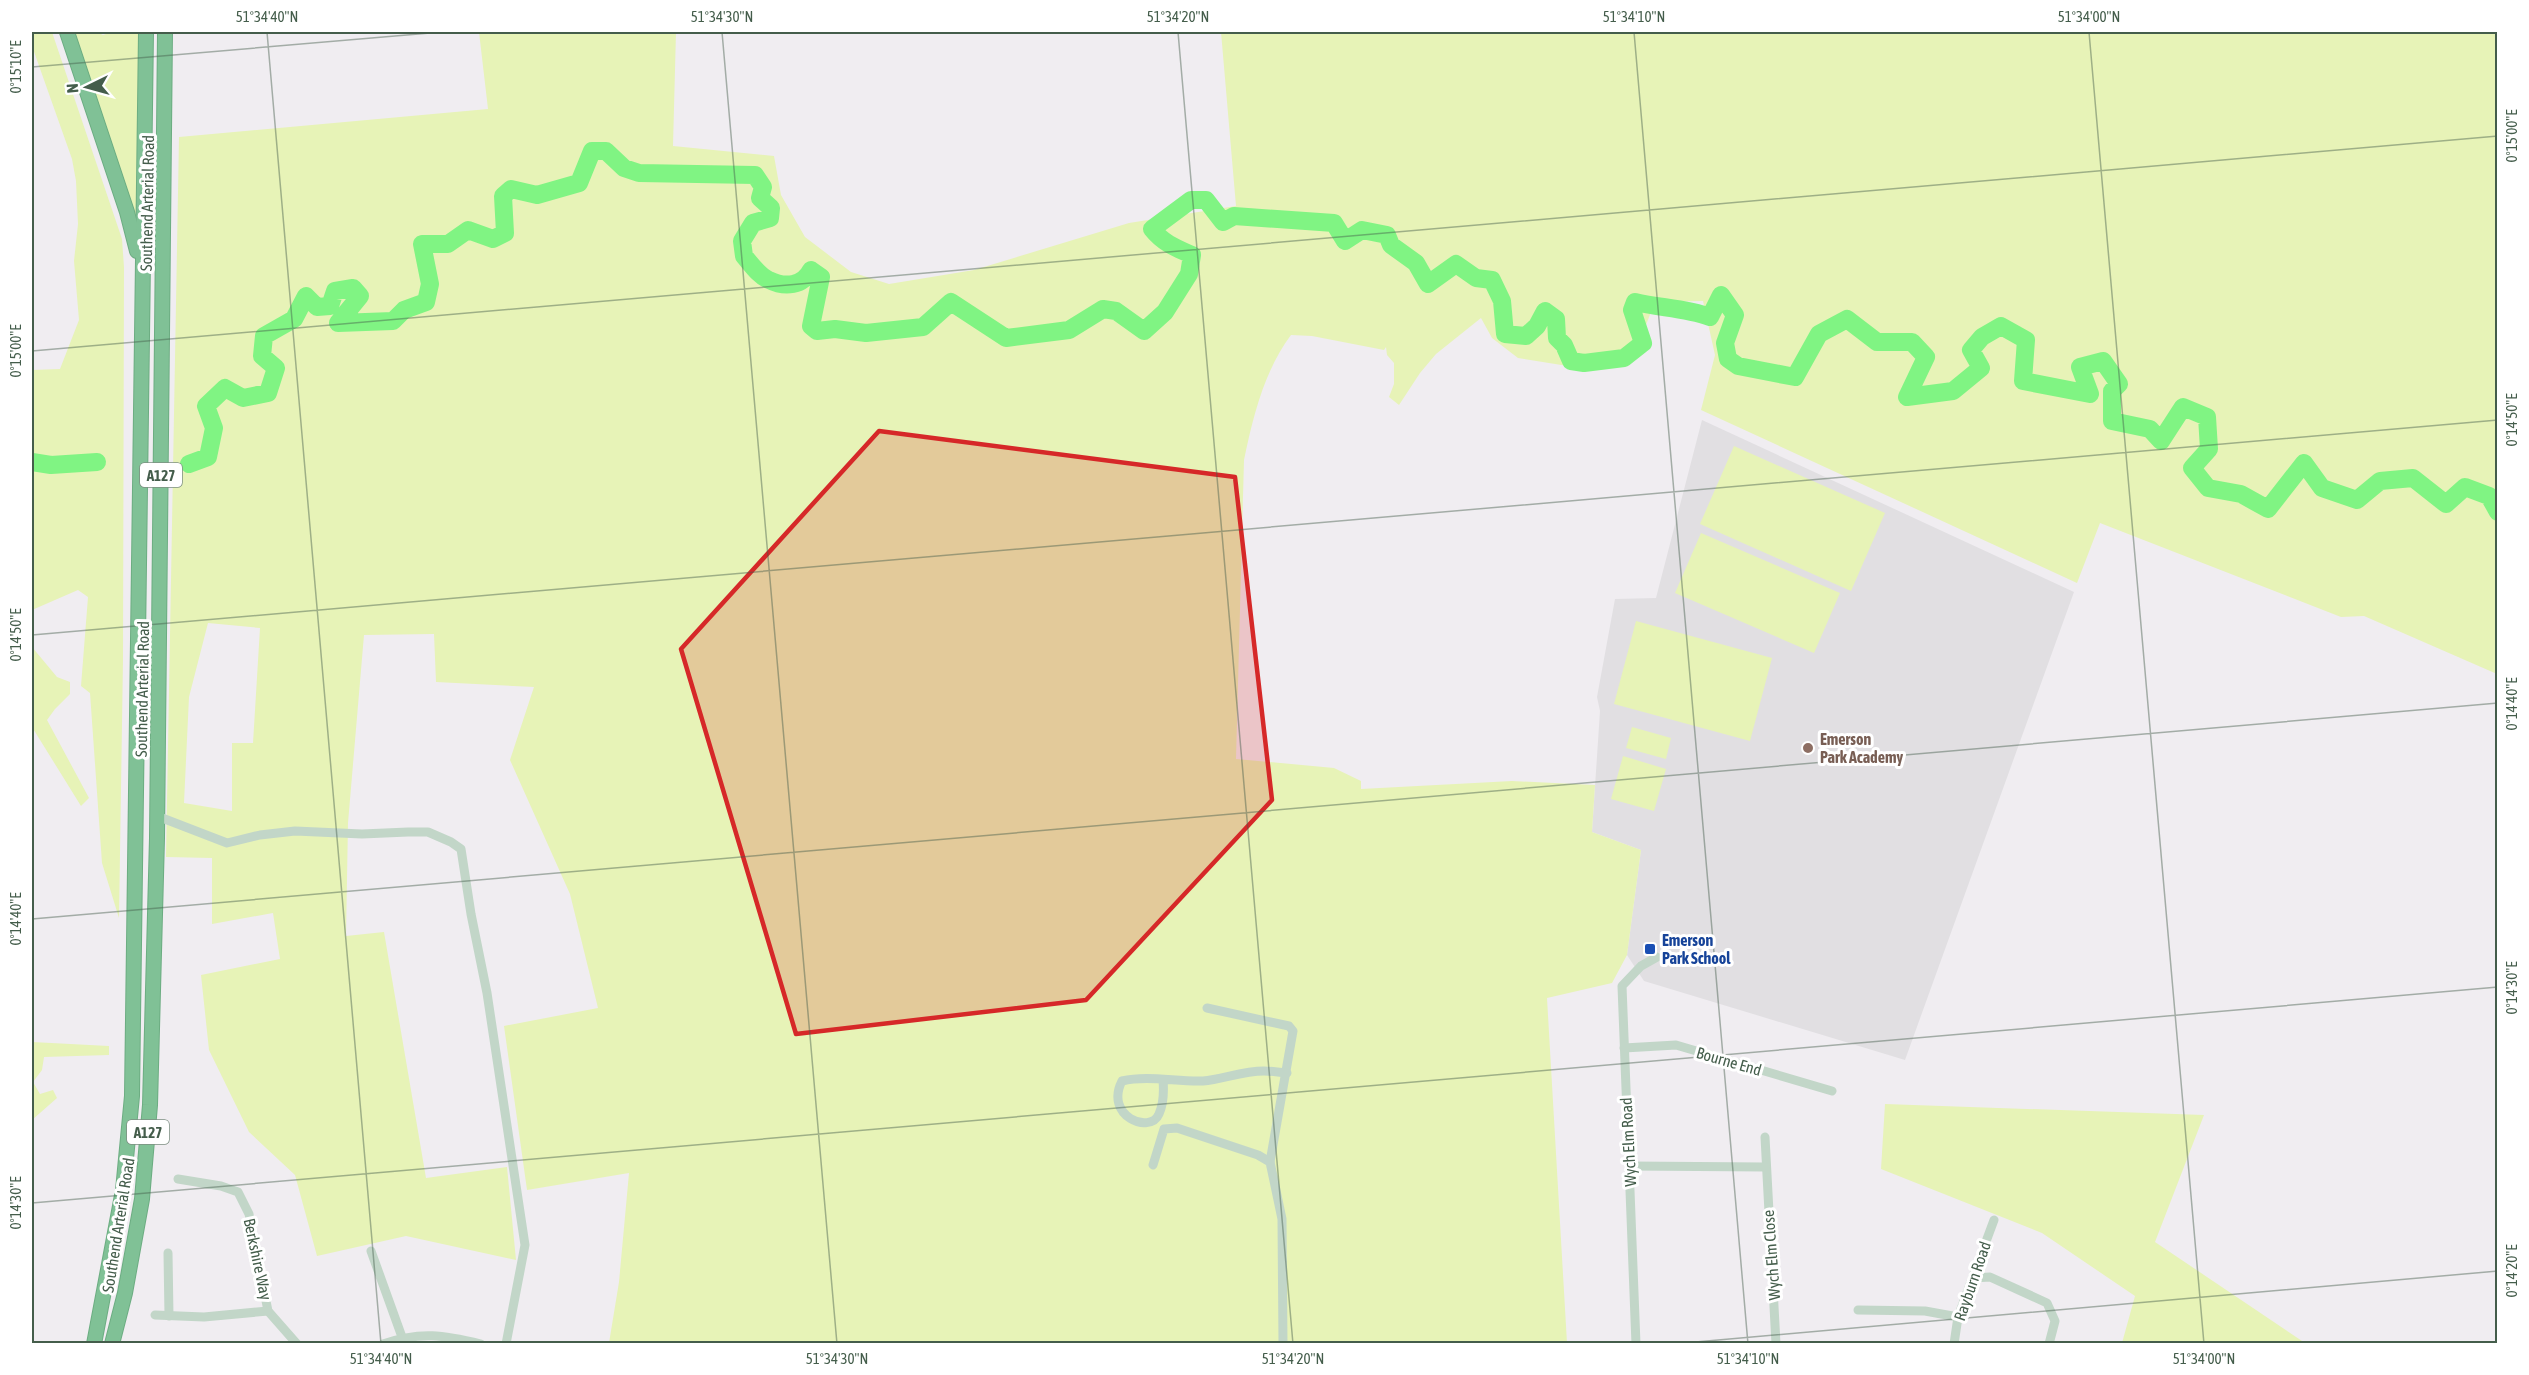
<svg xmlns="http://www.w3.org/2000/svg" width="2529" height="1375" font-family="'Asap Condensed',sans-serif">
  <rect width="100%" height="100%" fill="#f0edf1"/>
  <polygon fill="#e1dfe2" points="1702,420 2074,592 1905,1060 1644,981 1627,955 1641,850 1592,832 1600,711 1597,697 1615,599 1656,598"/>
  <g fill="#e7f3b7" fill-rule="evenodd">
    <polygon points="32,32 52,32 54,38 122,239 124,267 123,660 119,918 102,863 90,693 81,686 88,597 78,590 32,610 32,370 60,369 79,320 74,261 78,224 76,181 72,159 32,46"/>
    <polygon points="71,32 97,32 103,35 112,32 140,32 136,223"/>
    <path d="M479 32H676L673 146 774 156 781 195 805 237 851 272 889 284 974 270 1129 223 1236 206 1221 32H2497V674L2364 616 2341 617 2100 523 2077 583 1701 410 1715 355 1703 301 1655 302 1640 340 1614 360 1580 368 1518 358 1492 338 1481 318 1436 354 1420 373 1399 405 1389 397 1394 384V363L1387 355 1386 347 1384 350 1312 336 1291 335C1264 371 1253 417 1244 460L1236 759 1334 768 1361 781V789L1512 781 1595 785 1592 832 1641 850 1627 955 1612 983 1547 998 1567 1343H609L619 1282 629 1173 527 1190 504 1026 598 1008 570 894 510 760 534 687 436 682 434 634 364 635 348 823 346 936 384 932 426 1178 507 1167 516 1260 406 1236 317 1256 295 1175 249 1132 209 1050 201 975 280 959 273 913 212 924V858L166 857 179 137 488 109ZM208 623 260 628 253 743H232V811L184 803 189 697Z"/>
    <polygon points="1734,446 1885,513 1851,591 1700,524"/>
    <polygon points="1701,533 1840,593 1814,653 1675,593"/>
    <polygon points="1636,621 1772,658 1750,741 1614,704"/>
    <polygon points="32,647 57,677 70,682 70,694 55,709 47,720 89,798 81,806 32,727"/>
    <polygon points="1632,727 1671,738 1666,759 1626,748"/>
    <polygon points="1623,756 1666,769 1654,811 1611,799"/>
    <polygon points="32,1042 109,1046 109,1055 44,1057 42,1070 33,1082 40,1094 53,1090 57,1098 32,1120"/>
    <polygon points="1885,1104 2204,1115 2155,1242 2305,1343 2122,1343 2135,1296 2042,1233 1881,1169"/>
  </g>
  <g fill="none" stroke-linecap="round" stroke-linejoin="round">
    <g stroke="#80f483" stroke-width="18">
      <polyline points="32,462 51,465 97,462"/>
      <path d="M189 464 208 457 214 428 206 406 225 388 243 398 268 393 276 368 262 356 264 336 294 319 306 296 317 307 330 306 335 291 353 288 360 296 338 323 393 321 404 310 426 302 430 284 422 244H448L468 230 493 239 505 233 503 196 511 189 537 195 579 183 592 151H606L624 168 639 173 755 175 763 187 760 198 771 208 770 218 753 223 742 241 744 256C751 264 759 276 769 280 785 288 803 286 811 270L821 277 811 326 817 331 835 329 866 333 923 327 951 302 1006 338 1069 330 1103 309 1116 311 1144 331 1165 312 1189 274 1192 255C1176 248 1163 243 1152 229L1191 200H1206L1223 222 1234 216 1334 223 1345 241 1362 230 1387 235 1391 245 1416 263 1428 284 1456 264 1476 278 1492 280 1502 301 1505 334 1526 336 1537 326 1545 311 1556 319 1557 338 1564 345 1571 361 1584 363 1624 358 1643 343 1632 310 1635 302C1660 308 1686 308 1710 317L1721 295 1735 315 1725 343 1728 359 1738 366 1795 377 1819 334 1847 319 1877 342H1912L1926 357 1907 397 1953 391 1981 368 1971 350 1982 337 2001 326 2026 340 2023 381 2090 394 2080 367 2103 361 2119 384 2112 391V421L2150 429 2161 441 2183 407 2207 417 2209 449 2192 468 2208 488 2241 494 2268 509 2304 463 2322 488 2357 500 2380 481 2413 478 2446 504 2465 487 2489 496 2498 512"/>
    </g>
    <g stroke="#6cad82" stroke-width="16">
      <g id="highway">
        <polyline points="67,32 127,212 137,251"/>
        <polyline points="94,1344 123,1190 132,1096 146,32"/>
        <polyline points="112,1344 125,1293 142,1199 150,1105 157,838 165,32"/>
      </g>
    </g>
    <g stroke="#c2d6c8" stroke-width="9">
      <polyline points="157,816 227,843 260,835 295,831 362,834 408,832 428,832 451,842 461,849 471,914 487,993 525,1245 506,1344"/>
      <polyline points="1207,1008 1289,1026 1293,1031 1270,1162"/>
      <polyline points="1624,1048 1676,1045 1832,1091"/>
      <path d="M1163 1080C1164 1092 1164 1103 1159 1114 1150 1135 1104 1116 1122 1081 1148 1075 1176 1082 1203 1081 1223 1079 1243 1071 1264 1071 1271 1071 1279 1072 1287 1073"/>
      <polyline points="1765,1137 1776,1344"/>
      <polyline points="1153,1165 1164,1129 1177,1128 1258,1155 1270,1162 1282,1219 1283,1344"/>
      <polyline points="1629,1166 1765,1167"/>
      <polyline points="178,1179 221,1186 238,1192 249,1214 268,1311 297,1344"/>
      <polyline points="371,1251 402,1337"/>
      <polyline points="168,1253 169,1316"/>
      <polyline points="1973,1278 1990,1277 2047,1303 2055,1321 2049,1344"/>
      <polyline points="1858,1310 1925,1311 1958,1317"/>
      <polyline points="155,1315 204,1317 268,1311"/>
      <path d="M383 1344C420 1331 444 1335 481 1344"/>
      <polyline points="1636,1344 1622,986 1641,966 1657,957"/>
      <polyline points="1954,1344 1958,1317 1994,1220"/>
    </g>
    <use href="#highway" stroke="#80c196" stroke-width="14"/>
  </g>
  <path fill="#d62828" fill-opacity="0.2" stroke="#d62828" stroke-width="4.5" stroke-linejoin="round" d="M879 431 1235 477 1272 800 1086 1000 796 1034 681 649Z"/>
  <path fill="none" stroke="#445d4b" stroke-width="1.5" stroke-opacity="0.45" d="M267 32 381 1344M722 32 837 1344M1178 32 1293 1344M1634 32 1748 1344M2089 32 2204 1344M32 67 442 32M32 351 2498 136M32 635 2498 420M32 919 2498 703M32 1203 2498 987M1673 1344 2498 1271"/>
  <circle fill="#8d6e63" stroke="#fff" stroke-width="2" cx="1808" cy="748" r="6"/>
  <rect fill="#1a4fb4" stroke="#fff" stroke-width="2" x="1644" y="943" width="12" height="12" rx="3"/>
  <g text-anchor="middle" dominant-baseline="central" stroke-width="6" stroke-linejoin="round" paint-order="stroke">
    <g fill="#fff" stroke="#7c8e81" stroke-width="1.5">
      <rect x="140" y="463" width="42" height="24" rx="4.5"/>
      <rect x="127" y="1120" width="42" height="24" rx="4.5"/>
    </g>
    <g font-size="15" font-weight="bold" fill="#445d4b">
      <text x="161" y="475">A127</text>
      <text x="148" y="1132">A127</text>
    </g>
    <g font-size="16" fill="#445d4b" stroke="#fff">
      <text transform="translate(147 203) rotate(-89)">Southend Arterial Road</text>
      <text transform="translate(142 689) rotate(-89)">Southend Arterial Road</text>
      <text transform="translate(1729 1061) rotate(16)">Bourne End</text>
      <text transform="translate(1628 1142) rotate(-93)">Wych Elm Road</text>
      <text transform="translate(118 1225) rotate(-81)">Southend Arterial Road</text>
      <text transform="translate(1771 1255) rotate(-94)">Wych Elm Close</text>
      <text transform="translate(258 1259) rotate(78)">Berkshire Way</text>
      <text transform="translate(1972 1281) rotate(-71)">Rayburn Road</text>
    </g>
    <g font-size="16" font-weight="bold" fill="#785e54" stroke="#fff" text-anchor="start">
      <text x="1820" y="739">Emerson<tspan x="1820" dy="18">Park Academy</tspan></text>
    </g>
    <g font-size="16" font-weight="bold" fill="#164399" stroke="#fff" text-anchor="start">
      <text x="1662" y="940">Emerson<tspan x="1662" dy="18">Park School</tspan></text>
    </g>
  </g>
  <rect width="2529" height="1375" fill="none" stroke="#ffffff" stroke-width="66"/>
  <g transform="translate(87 87) rotate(265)" stroke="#ffffff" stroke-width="4.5" paint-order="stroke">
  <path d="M0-4.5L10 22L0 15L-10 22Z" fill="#445d4b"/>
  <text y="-9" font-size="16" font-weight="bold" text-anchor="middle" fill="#445d4b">N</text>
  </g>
  <rect x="33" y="33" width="2463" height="1309" fill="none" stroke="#445d4b" stroke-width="2"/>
  <g font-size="15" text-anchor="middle" fill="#445d4b">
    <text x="267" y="22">51°34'40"N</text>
    <text x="722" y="22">51°34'30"N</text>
    <text x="1178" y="22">51°34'20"N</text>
    <text x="1634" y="22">51°34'10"N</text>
    <text x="2089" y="22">51°34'00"N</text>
    <text transform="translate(16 67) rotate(-90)" y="5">0°15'10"E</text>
    <text transform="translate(2512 136) rotate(-90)" y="5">0°15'00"E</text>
    <text transform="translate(16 351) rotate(-90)" y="5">0°15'00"E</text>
    <text transform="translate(2512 420) rotate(-90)" y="5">0°14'50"E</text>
    <text transform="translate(16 635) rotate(-90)" y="5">0°14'50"E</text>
    <text transform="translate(2512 704) rotate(-90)" y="5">0°14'40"E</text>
    <text transform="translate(16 919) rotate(-90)" y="5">0°14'40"E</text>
    <text transform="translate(2512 988) rotate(-90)" y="5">0°14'30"E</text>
    <text transform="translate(16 1203) rotate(-90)" y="5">0°14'30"E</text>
    <text transform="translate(2512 1271) rotate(-90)" y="5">0°14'20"E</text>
    <text x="381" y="1364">51°34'40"N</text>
    <text x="837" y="1364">51°34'30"N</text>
    <text x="1293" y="1364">51°34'20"N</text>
    <text x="1748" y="1364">51°34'10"N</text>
    <text x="2204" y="1364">51°34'00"N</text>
  </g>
</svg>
